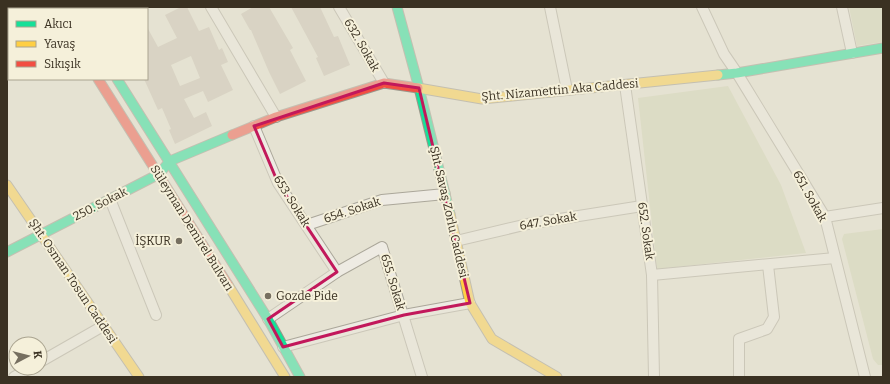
<svg xmlns="http://www.w3.org/2000/svg" width="890" height="384" font-family="Bitter,serif">
  <rect width="100%" height="100%" fill="#e5e2d2"/>
  <g fill="#d1d5b5">
    <polygon points="849,7 883,7 883,42 857,46"/>
    <polygon points="728,86 781,185 806,253 657,269 638,98"/>
    <polygon points="883,229 883,365 878,365 873,359 842,239 844,234"/>
  </g>
  <g fill="#c9c2b3" fill-rule="evenodd">
    <path d="M181 7H187L199 31 209 27 219 50 222 48 228 62 221 65 233 90 208 102 203 91 184 99 194 118 206 112 212 126 175 144 169 130 171 129 162 108 158 110 144 79H147V27L158 47 177 38 165 15ZM191 56 200 78 180 86 171 65Z"/>
    <polygon points="253,7 269,7 293,48 290,50 306,81 280,94 269,72 251,30 250,30 241,14"/>
    <polygon points="291,7 320,7 334,37 338,36 350,65 324,76 316,58 318,57"/>
  </g>
  <g fill="none" stroke-linecap="round" stroke-linejoin="round">
    <g stroke="#aba79a" stroke-width="12">
      <g id="street">
        <polyline points="211,7 276,117"/>
        <polyline points="339,7 384,83"/>
        <polyline points="550,7 567,90"/>
        <polyline points="702,7 724,54 737,73 825,217 865,377"/>
        <polyline points="842,7 852,53"/>
        <polyline points="625,85 652,275 654,377"/>
        <polyline points="254,126 278,183 337,272"/>
        <polyline points="110,199 156,315"/>
        <polyline points="825,217 883,208"/>
        <polyline points="307,225 382,200 445,194"/>
        <polyline points="456,241 528,224 642,206"/>
        <polyline points="652,275 835,258"/>
        <polyline points="268,319 337,272 382,247 422,377"/>
        <polyline points="283,347 404,315 470,303"/>
        <polyline points="40,362 103,326"/>
        <polyline points="14,377 30,368"/>
        <polyline points="739,377 739,339 767,329 774,317 768,265"/>
      </g>
    </g>
    <g stroke="#9b968a" stroke-width="11">
      <g id="fast">
        <polyline points="397,7 419,88 450,214"/>
        <polyline points="718,75 737,73 883,48"/>
        <polyline points="117,79 268,319 300,377"/>
        <polyline points="7,252 159,174 170,161 232,135"/>
      </g>
    </g>
    <g stroke="#9b968a" stroke-width="11">
      <g id="slow">
        <polyline points="52,7 53,9"/>
        <polyline points="69,7 71,9"/>
        <polyline points="418,88 482,99 718,75"/>
        <polyline points="7,185 139,377"/>
        <polyline points="450,214 470,303 492,339 557,377"/>
        <polyline points="228,285 285,377"/>
      </g>
    </g>
    <g stroke="#9b968a" stroke-width="11">
      <g id="jam">
        <polyline points="98,79 228,285"/>
        <polyline points="232,135 276,117 384,83 418,88"/>
      </g>
    </g>
    <use href="#street" stroke="#eeebe3" stroke-width="10"/>
    <use href="#fast" stroke="#16e098" stroke-width="9"/>
    <use href="#slow" stroke="#ffcf43" stroke-width="9"/>
    <use href="#jam" stroke="#f24e42" stroke-width="9"/>
  </g>
  <path d="M0 0H890V384H0ZM384 83 419 88 470 303 404 315 283 347 268 319 337 272 278 183 254 126Z" fill="#e5e2d2" fill-opacity=".55" fill-rule="evenodd"/>
  <path fill="none" stroke="#c2185b" stroke-width="3" stroke-linejoin="round" d="M384 83 419 88 470 303 404 315 283 347 268 319 337 272 278 183 254 126Z"/>
  <g fill="#766f60" stroke="#f5f0da" stroke-width="1.5">
    <circle cx="179" cy="241" r="4"/>
    <circle cx="268" cy="296" r="4"/>
  </g>
  <g text-anchor="middle" dominant-baseline="central" stroke-width="4" stroke-linejoin="round" paint-order="stroke">
    <g font-size="12" fill="#3a3122" stroke="#f5f0da">
      <text transform="translate(362 45) rotate(60)">632. Sokak</text>
      <text transform="translate(560 90) rotate(-5)">Şht. Nizamettin Aka Caddesi</text>
      <text transform="translate(810 196) rotate(61)">651. Sokak</text>
      <text transform="translate(292 201) rotate(58)">653. Sokak</text>
      <text transform="translate(100 204) rotate(-27)">250. Sokak</text>
      <text transform="translate(352 210) rotate(-18)">654. Sokak</text>
      <text transform="translate(449 212) rotate(77)">Şht. Savaş Zorlu Caddesi</text>
      <text transform="translate(548 221) rotate(-10)">647. Sokak</text>
      <text transform="translate(192 228) rotate(58)">Süleyman Demirel Bulvarı</text>
      <text transform="translate(646 231) rotate(82)">652. Sokak</text>
      <text transform="translate(73 281) rotate(56)">Şht. Osman Tosun Caddesi</text>
      <text transform="translate(393 282) rotate(73)">655. Sokak</text>
    </g>
    <g font-size="12" fill="#3a3122" stroke="#f5f0da" text-anchor="end">
      <text x="171" y="241">İŞKUR</text>
      <text x="276" y="296" text-anchor="start">Gozde Pide</text>
    </g>
  </g>
  <rect width="890" height="384" fill="none" stroke="#3a3122" stroke-width="16"/>
  <rect x="8" y="8" width="140" height="72" fill="#f5f0da" stroke="#aaa490"/>
  <rect x="16" y="21" width="20" height="6" fill="#16e098" stroke="#aaa490"/>
  <text x="44" y="28" font-size="12" fill="#3a3122">Akıcı</text>
  <rect x="16" y="41" width="20" height="6" fill="#ffcf43" stroke="#aaa490"/>
  <text x="44" y="48" font-size="12" fill="#3a3122">Yavaş</text>
  <rect x="16" y="61" width="20" height="6" fill="#f24e42" stroke="#aaa490"/>
  <text x="44" y="68" font-size="12" fill="#3a3122">Sıkışık</text>
  <g transform="translate(28 356) rotate(83)"><circle r="19" fill="#f5f0da" stroke="#aaa490"/>
  <path d="M0-3L7 15L0 10L-7 15Z" fill="#766f60"/>
  <text y="-6" font-size="11" font-weight="bold" text-anchor="middle" fill="#3a3122">K</text>
  </g>
</svg>
